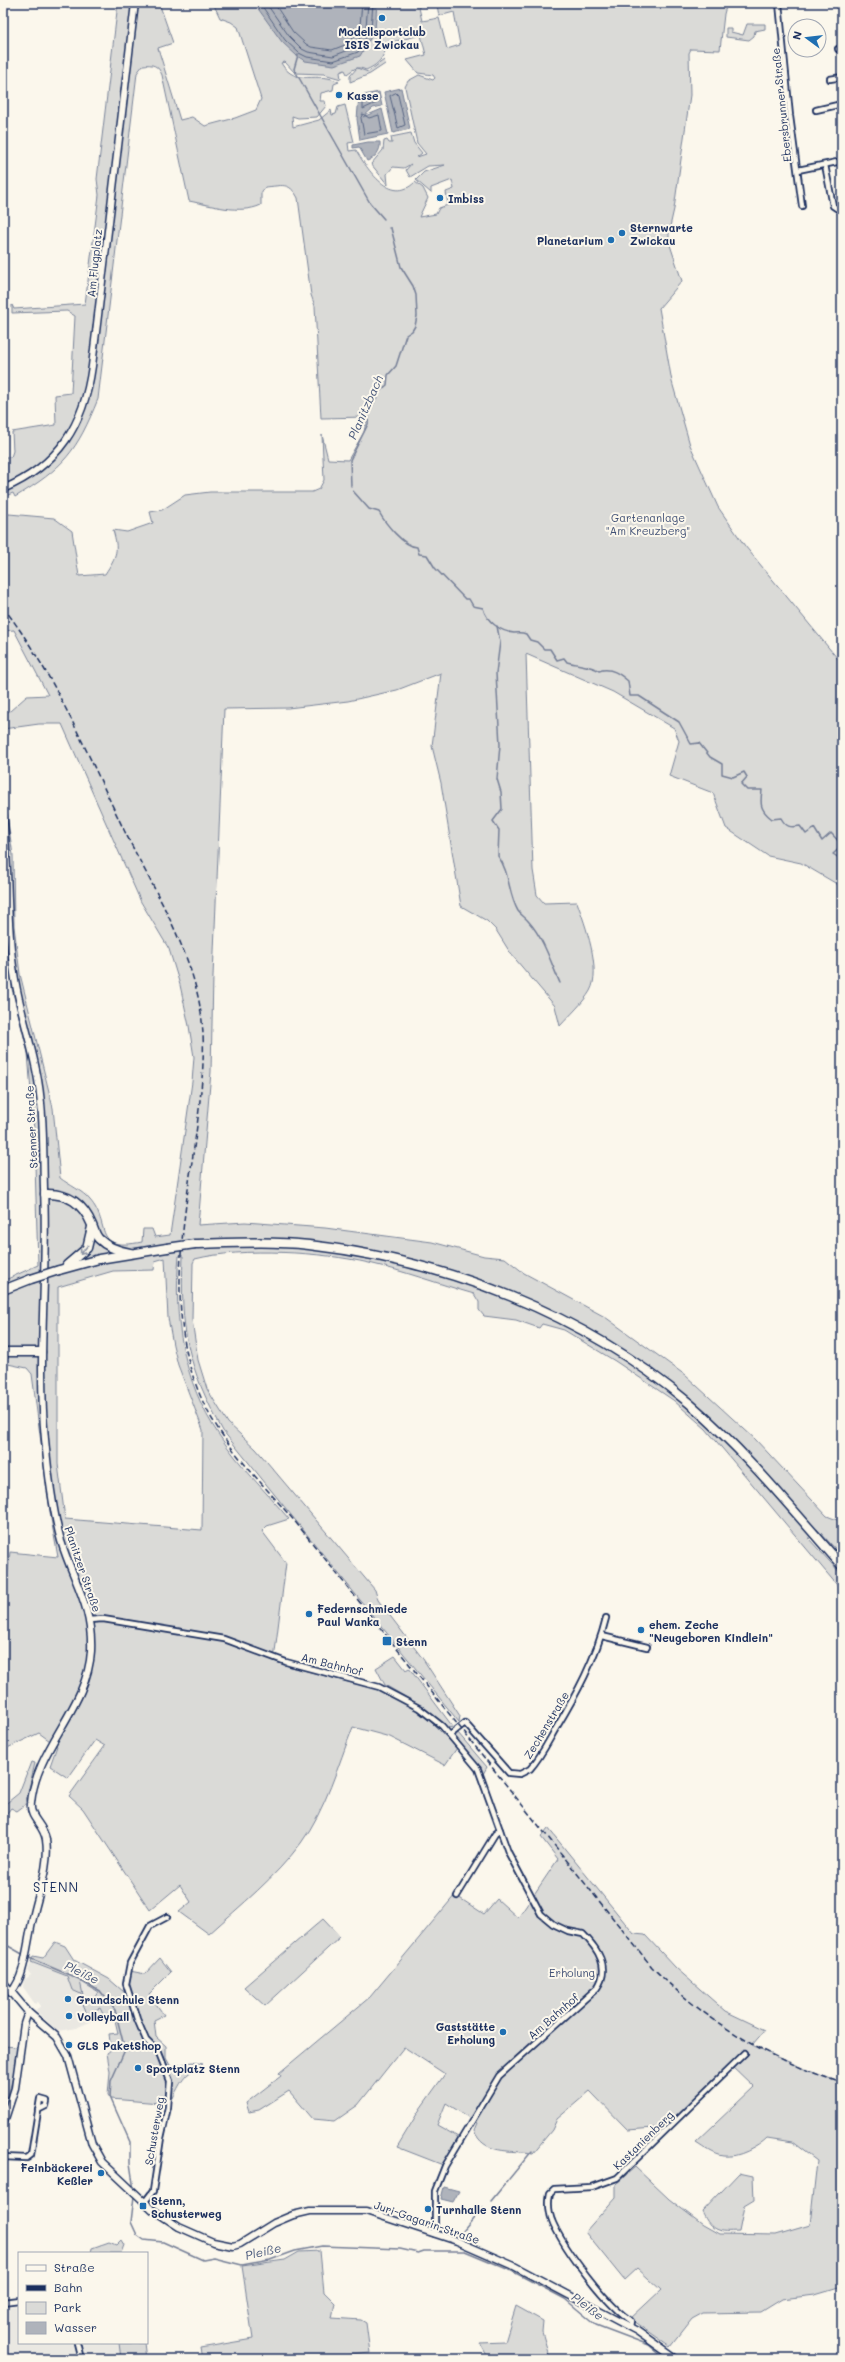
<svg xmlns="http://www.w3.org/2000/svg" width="845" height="2362" font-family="Mali,sans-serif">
  <rect width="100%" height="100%" fill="#fbf7ec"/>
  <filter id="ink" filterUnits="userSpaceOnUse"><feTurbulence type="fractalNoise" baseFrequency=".025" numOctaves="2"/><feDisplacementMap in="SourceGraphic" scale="8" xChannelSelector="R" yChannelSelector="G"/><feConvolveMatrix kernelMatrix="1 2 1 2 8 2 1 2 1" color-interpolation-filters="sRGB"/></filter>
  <g filter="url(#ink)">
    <g fill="#eae8e2">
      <polygon points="31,1962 79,1980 101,1994 113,2012 76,2028 58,2031 35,2010 41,2006 38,2002 35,2004 23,1987 24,1980 31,1975 28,1971"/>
      <polygon points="19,2305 19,2343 119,2343 121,2359 4,2359 3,2307"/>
    </g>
    <g fill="#dadad7" stroke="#7a849a" fill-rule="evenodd">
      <path d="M118 3H159L172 40 173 43 158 48 180 120 192 117 205 126 235 118 256 110 261 99 238 27 231 22 220 18 213 3H418L422 21 439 18 447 49 460 45 454 12 439 16 437 5 445 3H727L724 14 720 50 691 49 689 53 690 95 674 209 669 231V242L682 281 659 308 672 382 690 445 718 507 745 546 842 664V887L801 863 768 856 726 828 713 793 669 776 679 741 674 728 613 692 526 654 533 870 537 895 544 903 577 902C585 924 602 970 590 991 583 1003 570 1015 560 1026L555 1006 511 954 496 930 487 921 461 906 441 783 432 746 441 673 397 690 348 701 288 708 224 709 213 976 211 1072 198 1225 245 1222 325 1228 432 1242 484 1256 505 1258 524 1273 605 1317 685 1375 755 1439 827 1516 842 1522V1556L817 1529 809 1539 842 1575V1608L837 1585 706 1429 673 1400 615 1361 564 1330 542 1324 539 1328 516 1320 484 1316 479 1310V1302L474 1294C439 1284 404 1271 369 1263 322 1252 242 1247 195 1259L193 1263 192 1320 198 1360 207 1389 228 1423 256 1449 375 1590 378 1600 423 1659 460 1716 459 1722 223 1431C187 1366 180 1330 183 1256H179C173 1318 183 1382 219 1435 239 1465 266 1492 289 1519L267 1526 262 1531 286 1563 274 1660 288 1666 383 1691 420 1711 457 1748 445 1765 390 1737 353 1727C338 1765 326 1809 301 1843 275 1878 241 1905 209 1934L179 1912 191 1902 180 1885 150 1910 83 1809 69 1796 105 1746 95 1740 68 1778 50 1766 57 1746 39 1733 3 1750V1612L10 1552 58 1557 51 1519 32 1374 27 1368 3 1363V1281L38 1265 34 1131 28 1053 12 989 5 920 3 790 13 855 14 926 20 974 53 1108 60 1178C69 1185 83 1191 90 1200 112 1225 91 1252 142 1242L143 1229H152L155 1237 170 1235 192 1082 194 1057 189 1026 180 985 169 949 141 902 62 724H39L3 729V714L10 711 27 696 48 695 14 630 3 631V516L9 514 54 518 72 531 79 576 105 574C117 555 119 551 113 530L127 532 153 523 150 512 162 510 185 495 210 492H312L319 489 324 480 322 435 328 459 348 460 364 432 367 417 321 418 315 306 311 295 298 198C289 181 282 186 265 187L261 193V205C240 215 210 205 189 201L162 75C158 65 153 64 143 65L137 73 98 399C77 451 64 468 15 497L13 493 3 497V457H11L13 451 12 432 56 425 55 395 71 393 75 316 67 311 12 313V305L14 309 85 304 99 195 97 179ZM421 35 426 55 407 60 418 73 433 75 435 78 433 80 419 75 408 81 405 87 417 143 426 154 417 157 422 153 414 143 411 133 391 137 392 143H389L387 140 384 141 383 150 371 164 388 185 387 174 393 167 404 168 411 164 406 170 410 177 428 166 445 165 424 172 416 180 431 193V188L452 180 454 189 446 192 448 205 439 208 436 214 419 217 428 198 423 188 415 182C391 206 367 169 356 150L349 151 348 143 354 142 345 105 338 107 336 114 332 115 331 110 319 120 293 127 292 116 298 118 317 117 326 106 325 101H320L321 93 333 90 334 84 339 82C318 70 296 88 281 63L285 62 295 73 324 74 341 79 340 72 345 70 347 74C355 68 357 66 366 70 377 65 381 61 385 51L392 47V42ZM165 1258 168 1318 173 1345 178 1365 203 1430 202 1530 65 1519 58 1464V1287L113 1271 154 1270 155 1261Z"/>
      <polygon points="747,24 765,24 765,29 755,31 754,36 749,40 726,37 726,28 731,28 731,32 743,35"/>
      <polygon points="384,60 385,64 370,74 350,82 350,76 357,68 368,72"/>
      <polygon points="395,1656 406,1670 409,1668 453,1727 448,1728 423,1707 385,1685 376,1668"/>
      <polygon points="458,1733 487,1767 483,1774 455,1737"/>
      <polygon points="31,1762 35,1763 25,1805 17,1811 11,1808 3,1818 3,1806 19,1793"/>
      <path d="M548 1828 634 1934 645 1935 676 1968 725 2011 765 2030 752 2045 804 2069 842 2083V2287L815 2295 782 2299 761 2312 703 2313 692 2319 670 2347 630 2319 661 2290 637 2268 624 2280 585 2232 616 2197V2184L635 2167 669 2199 703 2225 719 2234 776 2235 810 2225 817 2161 792 2142 767 2138C758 2147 738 2158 724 2156 714 2155 704 2147 696 2142L754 2087 730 2064 667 2127 628 2130 590 2091 557 2119 552 2130 533 2153C511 2150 483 2155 474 2130L477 2123 446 2103 437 2125 458 2137 443 2165 397 2147 420 2109 445 2074 404 2047 358 2105 335 2121 313 2119 289 2091 259 2110 249 2112 246 2103 281 2076 279 2073 370 1997 455 1895 484 1914 497 1899 518 1918 558 1859 541 1837Z"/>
      <polygon points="323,1919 340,1937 265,2006 244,1987"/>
      <path d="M55 1942 65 1946 74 1960 109 1979 124 1992 130 1971 145 1974 160 1958 171 1972 149 1994 164 2015 154 2020 156 2037 166 2046V2058L171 2067 192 2062 203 2064C185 2074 182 2079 173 2098L162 2096 160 2103 111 2099 108 2095 110 2072 107 2053 111 2050 109 2034 118 2033 113 2012 104 2016 100 2008 87 2014 82 2003 95 1997 98 1992 80 1981 83 1995 72 1990 67 1976 31 1962 33 1956 43 1958Z"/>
      <polygon points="3,2046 18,2047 14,2064 16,2064 3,2116"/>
      <path d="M739 2173 753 2176 754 2200 744 2206 739 2231C717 2232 712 2232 702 2212Z"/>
      <polygon points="121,2240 124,2245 121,2253 91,2253 92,2248 109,2242 116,2245"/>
      <polygon points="320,2251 324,2292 335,2303 332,2318 361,2320 366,2323 370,2353 312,2359 202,2359 200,2348 253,2339 242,2266 285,2260 299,2252"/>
      <polygon points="516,2306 543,2321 542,2332 549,2355 557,2359 489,2359 480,2343 505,2342"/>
      <polygon points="119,2343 144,2343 146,2359 121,2359"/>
    </g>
    <g fill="#afb3bb" stroke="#747e96">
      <polygon points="254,3 377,3 375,30 360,56 334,65 305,61 297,56 282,42"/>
      <polygon points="401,88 410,129 393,133 384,92"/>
      <polygon points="379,92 382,106 373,108 363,117 382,109 388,134 360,140 357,119 359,96"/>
      <path d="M368 142H380C381 151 375 158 367 161L359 147 353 148V145Z"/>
      <polygon points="444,2187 459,2191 453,2202 441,2199"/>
    </g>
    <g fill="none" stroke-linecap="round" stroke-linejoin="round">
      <g stroke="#566483" stroke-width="1">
        <polyline points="260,3 285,40 299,53 307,57 333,61 358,52 371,28 373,3"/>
        <polyline points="266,3 289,36 302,49 308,52 333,56 354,48 366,27 368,3"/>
        <polyline points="274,3 293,32 306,44 311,47 332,50 350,43 360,25 362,3"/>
        <polygon points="396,93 398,95 405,125 398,128 390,96"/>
        <polygon points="374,97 376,103 363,109 363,100"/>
        <polygon points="363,114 369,118 379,115 382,131 364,134 361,118"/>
      </g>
      <g stroke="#747e96" stroke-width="1.5">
        <polyline points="298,55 294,69 370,203 384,219"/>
        <polyline points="351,486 350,460 368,424 369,412 380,391 387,385 388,375 396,366 406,335 412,331 415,326 417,316 416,295 413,286 401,267 391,228 389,228"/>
        <path d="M353 491 369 509 379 512C385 523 404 547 417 547L419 554 427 555 435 568 465 599H469L473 606 483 608C486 621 501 632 514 633 519 633 521 632 526 634L530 640 537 642 544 649H550L557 660 564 658 567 662C577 665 592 665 599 671 611 667 620 674 628 681L630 696H639L679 722 691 744 699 743 710 757 722 764V774L733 777 744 772 747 777 741 784 747 790H762C760 804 760 810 772 819L781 818C786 827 790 828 800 826L806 834 814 828 822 841 831 833 842 845"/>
        <path d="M497 626 500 642 496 673 500 745 497 779 501 792 502 809 493 821 499 830 498 856C510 872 508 894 518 911 521 915 526 918 529 922 544 939 551 963 560 983"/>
        <polyline points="842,846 833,854 842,860"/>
        <polyline points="3,1943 24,1955"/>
        <polyline points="27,1957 79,1979 101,1992 115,2010 123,2042 124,2052 111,2081 110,2097 130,2142 130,2163 134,2190"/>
        <polyline points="134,2196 131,2222 137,2235 144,2240 163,2242 203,2260 214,2258 242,2265 270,2260 295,2251 322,2246 400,2249 418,2253 424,2251 465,2251 508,2269 565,2299 596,2325 649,2345 665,2359"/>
        <polyline points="491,2201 532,2151"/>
        <polyline points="459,2236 483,2207"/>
      </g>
      <g stroke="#1b2f5e" stroke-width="8">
        <g id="street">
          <polyline points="779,3 790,116 802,206"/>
          <polyline points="838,49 842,48"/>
          <polyline points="830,79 842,77"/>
          <polyline points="816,110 842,104"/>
          <polyline points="825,165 833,206 842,212"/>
          <polyline points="798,170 842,161"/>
          <path d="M89 1620 103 1619 224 1639 286 1662 379 1687 419 1708 442 1726 478 1769 508 1852 541 1914 553 1924 568 1931 583 1934C598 1949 611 1968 597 1988L499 2076 445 2166 435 2191V2234"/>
          <polyline points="602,1636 647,1647"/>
          <path d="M450 1735 465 1723 509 1773 520 1774 530 1769C540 1758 547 1744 555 1730 576 1695 596 1659 606 1618"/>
          <polyline points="457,1896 495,1834 500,1830"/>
          <polyline points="3,2157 27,2158 31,2155 40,2099 47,2101 46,2106 38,2110"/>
          <polyline points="144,2203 153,2191 161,2138 168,2107 170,2081 159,2053 146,2040 137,2019 126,1984 130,1963 150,1926 167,1917"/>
          <polyline points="3,2302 19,2300"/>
          <path d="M630 2327 631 2321C606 2305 565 2250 553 2223 549 2214 548 2202 550 2193L554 2189 592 2187 617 2178 745 2053"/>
          <polyline points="77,2343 81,2359"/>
        </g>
      </g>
      <g stroke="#1b2f5e" stroke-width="9">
        <g id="secondary">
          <path d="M3 489C59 465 84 425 92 366L135 3"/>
          <path d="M3 815C10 868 5 920 14 973 19 1009 32 1044 38 1080 44 1115 43 1153 44 1189 48 1272 37 1355 45 1439 48 1472 52 1508 61 1541 73 1581 93 1606 91 1651 88 1707 36 1747 31 1803 29 1819 44 1824 46 1840 50 1866 38 1893 33 1918 29 1935 27 1954 22 1971 20 1979 16 1986 11 1993"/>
          <polyline points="3,1982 28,2012 57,2037 68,2056 92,2144 102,2162 153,2210 179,2227 213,2242 233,2246 240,2244 274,2223 293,2215 310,2211 366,2211 457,2241 512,2265 637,2331 676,2359"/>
          <polyline points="3,2125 15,2088 24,2024 28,2012"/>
        </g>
      </g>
      <g stroke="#1b2f5e" stroke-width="11">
        <g id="highway">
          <path d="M45 1194C68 1193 83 1203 92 1225 94 1230 95 1235 99 1239 107 1247 119 1251 130 1253"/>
          <path d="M195 1244C233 1243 271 1241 309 1245 447 1261 582 1313 689 1403 745 1451 793 1510 842 1566"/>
          <polyline points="67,1265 87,1248 92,1227"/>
          <polyline points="59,1270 99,1259 167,1248"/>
          <polyline points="3,1290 31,1279"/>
          <polyline points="3,1352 41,1352"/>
        </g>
      </g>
      <use href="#street" stroke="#fbf7ec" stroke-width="4.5"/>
      <use href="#secondary" stroke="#fbf7ec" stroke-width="6"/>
      <use href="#highway" stroke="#fbf7ec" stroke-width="8"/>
      <path stroke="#1b2f5e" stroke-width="1.5" stroke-dasharray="6 3" stroke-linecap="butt" d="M3 607C55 674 88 756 125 832 153 888 192 950 201 1013 206 1048 202 1083 198 1118 186 1214 160 1319 207 1410 230 1453 266 1487 297 1524L652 1967C706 2022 769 2059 842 2083"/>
      <g stroke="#1b2f5e" stroke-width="11" stroke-linecap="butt">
        <g id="highway-bridge">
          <polyline points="167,1248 195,1244"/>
          <polyline points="31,1279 59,1270"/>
        </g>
      </g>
      <use href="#highway-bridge" stroke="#fbf7ec" stroke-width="8"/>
    </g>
    <defs><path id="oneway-shaft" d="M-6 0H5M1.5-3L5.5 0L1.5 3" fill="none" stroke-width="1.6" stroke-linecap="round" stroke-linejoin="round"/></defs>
    <use stroke="#8b93a5" href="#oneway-shaft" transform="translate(84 1250) rotate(129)"/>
  </g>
  <g fill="#1f6fb2" stroke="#fbf7ec" stroke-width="1.5">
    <circle cx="382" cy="18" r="4"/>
    <circle cx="339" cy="95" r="4"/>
    <circle cx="440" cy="198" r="4"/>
    <circle cx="622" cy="233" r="4"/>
    <circle cx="611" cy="240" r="4"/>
    <circle cx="309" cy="1614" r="4"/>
    <circle cx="641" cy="1630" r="4"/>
    <rect x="382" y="1636" width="10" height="10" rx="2"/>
    <circle cx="68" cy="1999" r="4"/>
    <circle cx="69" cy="2016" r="4"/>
    <circle cx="503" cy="2032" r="4"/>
    <circle cx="69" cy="2045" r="4"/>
    <circle cx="138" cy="2068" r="4"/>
    <circle cx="101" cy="2173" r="4"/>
    <rect x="139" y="2202" width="8" height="8" rx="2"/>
    <circle cx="428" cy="2209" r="4"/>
  </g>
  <g text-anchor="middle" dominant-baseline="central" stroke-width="4" stroke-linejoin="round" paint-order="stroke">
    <g font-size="11" font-weight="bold" fill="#1b2f5e" stroke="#fbf7ec" text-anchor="start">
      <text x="382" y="31" text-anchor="middle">Modellsportclub<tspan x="382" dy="13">ISIS Zwickau</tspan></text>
      <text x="347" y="95">Kasse</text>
      <text x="448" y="198">Imbiss</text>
      <text x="630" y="227">Sternwarte<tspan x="630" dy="13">Zwickau</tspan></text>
      <text x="603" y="240" text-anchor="end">Planetarium</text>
      <text x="317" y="1608">Federnschmiede<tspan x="317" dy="13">Paul Wanka</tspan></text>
      <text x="649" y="1624">ehem. Zeche<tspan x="649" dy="13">"Neugeboren Kindlein"</tspan></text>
      <text x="396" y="1641">Stenn</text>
      <text x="76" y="1999">Grundschule Stenn</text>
      <text x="77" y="2016">Volleyball</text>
      <text x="495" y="2026" text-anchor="end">Gaststätte<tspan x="495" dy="13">Erholung</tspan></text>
      <text x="77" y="2045">GLS PaketShop</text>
      <text x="146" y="2068">Sportplatz Stenn</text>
      <text x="93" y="2167" text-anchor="end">Feinbäckerei<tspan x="93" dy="13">Keßler</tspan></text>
      <text x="151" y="2200">Stenn,<tspan x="151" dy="13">Schusterweg</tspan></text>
      <text x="436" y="2209">Turnhalle Stenn</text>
    </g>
    <g font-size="11" fill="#1b2f5e" stroke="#fbf7ec">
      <text transform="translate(781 105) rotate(-96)">Ebersbrunner Straße</text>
      <text transform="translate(94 263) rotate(-84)">Am Flugplatz</text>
      <text transform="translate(31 1127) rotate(-93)">Stenner Straße</text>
      <text transform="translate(83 1569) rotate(71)">Planitzer Straße</text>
      <text transform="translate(332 1664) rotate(14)">Am Bahnhof</text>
      <text transform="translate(546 1725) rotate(-59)">Zechenstraße</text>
      <text transform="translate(553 2016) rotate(-41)">Am Bahnhof</text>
      <text transform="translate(154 2131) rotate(-80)">Schusterweg</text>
      <text transform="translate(643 2140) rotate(-44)">Kastanienberg</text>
      <text transform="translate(427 2222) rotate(19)">Juri-Gagarin-Straße</text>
    </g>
    <g font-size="11" fill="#415176" stroke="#fbf7ec">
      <text x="648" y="517">Gartenanlage<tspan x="648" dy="13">"Am Kreuzberg"</tspan></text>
      <text x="572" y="1972">Erholung</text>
    </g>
    <g font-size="12" font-style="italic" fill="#47577a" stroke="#fbf7ec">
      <text transform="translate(365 407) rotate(-66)">Planitzbach</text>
      <text transform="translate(82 1972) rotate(26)">Pleiße</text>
      <text transform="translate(263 2251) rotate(-13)">Pleiße</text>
      <text transform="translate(588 2306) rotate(38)">Pleiße</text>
    </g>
    <g font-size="13" letter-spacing="1" fill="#1b2f5e" stroke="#fbf7ec">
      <text x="56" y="1886">STENN</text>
    </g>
  </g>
  <rect width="845" height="2362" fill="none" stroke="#fbf7ec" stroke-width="16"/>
  <rect x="8" y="8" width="829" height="2346" fill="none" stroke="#1b2f5e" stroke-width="1.5" filter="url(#ink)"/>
  <rect x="18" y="2252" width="130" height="92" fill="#fbf7ec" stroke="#a1a7b3"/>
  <rect x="26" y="2265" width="20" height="6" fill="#fbf7ec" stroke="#a1a7b3"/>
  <text x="54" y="2272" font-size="12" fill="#1b2f5e">Straße</text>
  <rect x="26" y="2285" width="20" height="6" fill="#1b2f5e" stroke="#a1a7b3"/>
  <text x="54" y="2292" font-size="12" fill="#1b2f5e">Bahn</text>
  <rect x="26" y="2302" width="20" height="12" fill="#dadad7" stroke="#a1a7b3"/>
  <text x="54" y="2312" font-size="12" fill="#1b2f5e">Park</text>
  <rect x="26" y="2322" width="20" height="12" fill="#afb3bb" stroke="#a1a7b3"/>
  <text x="54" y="2332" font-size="12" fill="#1b2f5e">Wasser</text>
  <g transform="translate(807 38) rotate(285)"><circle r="19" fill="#fbf7ec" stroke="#a1a7b3"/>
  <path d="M0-3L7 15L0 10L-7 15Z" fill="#1f6fb2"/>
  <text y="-6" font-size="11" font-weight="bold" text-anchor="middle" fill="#1b2f5e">N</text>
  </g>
</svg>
